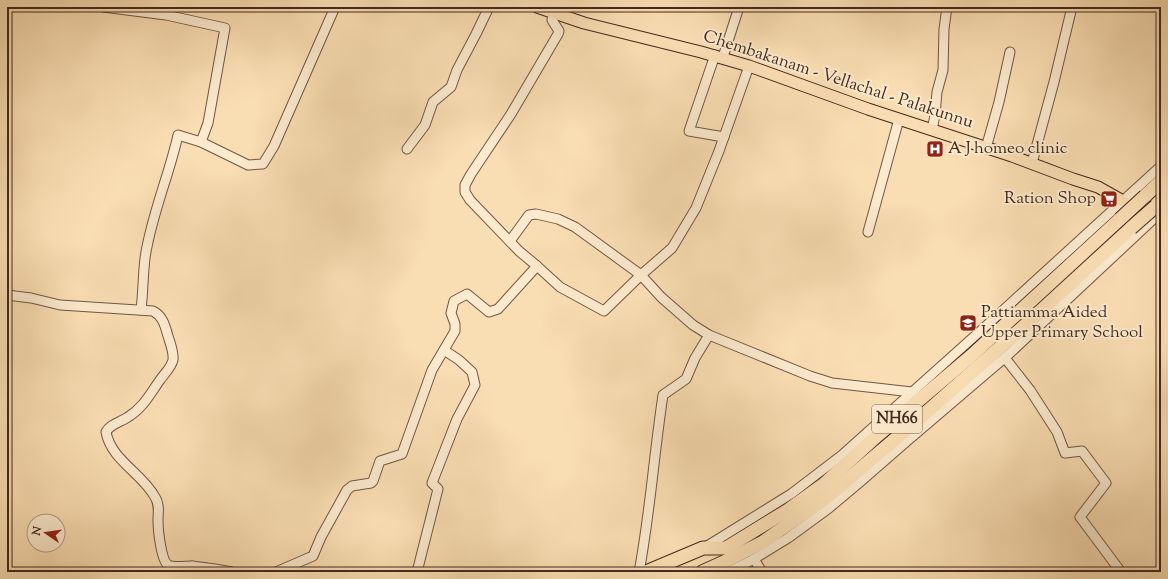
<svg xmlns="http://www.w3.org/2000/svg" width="1168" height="579" font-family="'Sorts Mill Goudy',serif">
  <rect width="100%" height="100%" fill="#fadeb3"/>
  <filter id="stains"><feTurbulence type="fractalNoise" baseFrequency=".005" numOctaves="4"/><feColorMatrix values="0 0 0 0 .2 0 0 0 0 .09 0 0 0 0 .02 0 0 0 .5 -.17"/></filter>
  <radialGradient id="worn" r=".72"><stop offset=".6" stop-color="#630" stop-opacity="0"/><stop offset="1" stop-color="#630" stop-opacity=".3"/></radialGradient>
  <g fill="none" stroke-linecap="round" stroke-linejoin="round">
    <g stroke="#705644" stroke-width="11">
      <g id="minor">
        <path d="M103 7 166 15 225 28 208 123 201 142 178 135C169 176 151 216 145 258 143 275 143 293 141 310"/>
        <polyline points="715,55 689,131 724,137"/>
        <polyline points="723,57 739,7"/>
        <polyline points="932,130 935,115 937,92 943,70 944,29 947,7"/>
        <polyline points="201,142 248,165 263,164 274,146 335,7"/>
        <polyline points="986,148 999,102 1010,52"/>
        <polyline points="407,149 425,125 433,102 451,87 457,70 476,34 489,7"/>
        <polyline points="1032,163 1054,82 1072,7"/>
        <polyline points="868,232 899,119"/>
        <polyline points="510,241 529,215 536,214 558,219 575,227 641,275 661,297 693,325 709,335 810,376 832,383 912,392"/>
        <polyline points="537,266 519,251 470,200 465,192 465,185 471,174 511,114 558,34 559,31 552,20 554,7"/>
        <path d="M7 295 31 298 60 305 153 311C163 316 165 326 168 336 170 343 174 352 173 360 171 368 164 374 160 380 150 394 143 408 128 417 121 422 110 424 106 432 111 460 142 473 155 497 160 505 158 512 158 521 158 529 161 560 168 565 174 568 185 566 192 566V572"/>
        <polyline points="1005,358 1030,390 1057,432 1065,453 1082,451 1106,483 1080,517 1121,572"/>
        <polyline points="704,548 791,494 842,455 987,325 1161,166"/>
        <polyline points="754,559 762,572"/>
        <polyline points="192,566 215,569 232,572"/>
        <polyline points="276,572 313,556 321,537 347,490 352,486 371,483 373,481 380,461 402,454 432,370 455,331 455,324 451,313 454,301 467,294 489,312 498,309 537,266 560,287 604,311 641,275 672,248 696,208 719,151 749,66"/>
        <polyline points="417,572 438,489 432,483 457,419 475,385 472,372 459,360 444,350"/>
        <path d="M639 572C650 514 654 454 663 395L686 379 695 358 709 335"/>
        <polyline points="728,572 754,559 788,538 829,508 860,482 907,441 1009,354 1161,212"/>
      </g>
    </g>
    <g stroke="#42291f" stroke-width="13">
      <polyline id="major" points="537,7 584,23 701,52 749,66 868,109 1012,156 1073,179 1098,187 1123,201"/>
    </g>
    <g stroke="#42291f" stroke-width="15">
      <g id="highway">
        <polyline points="1145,196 1161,181"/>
        <polyline points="646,572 703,548 726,548 788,510 824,484 878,435 971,356 1120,219"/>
        <polyline points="702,572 724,562 763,542 827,497 921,417 1022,328 1131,228"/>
      </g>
    </g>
    <use href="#minor" stroke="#fceace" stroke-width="9"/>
    <use href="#major" stroke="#fadeb3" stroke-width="11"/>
    <use href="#highway" stroke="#fadeb3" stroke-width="13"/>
    <g stroke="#42291f" stroke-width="15" stroke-linecap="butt">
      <g id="highway-bridge">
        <polyline points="1120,219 1145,196"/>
        <polyline points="1131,228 1156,206"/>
      </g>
    </g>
    <use href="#highway-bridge" stroke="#fadeb3" stroke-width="13"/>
  </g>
  <defs>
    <g id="hospital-square" transform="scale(0.9)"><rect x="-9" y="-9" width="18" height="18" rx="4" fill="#8f2418" stroke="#fceace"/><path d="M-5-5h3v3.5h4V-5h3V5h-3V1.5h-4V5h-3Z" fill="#fff"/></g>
    <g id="supermarket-square" transform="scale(0.9)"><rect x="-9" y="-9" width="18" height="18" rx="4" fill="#8f2418" stroke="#fceace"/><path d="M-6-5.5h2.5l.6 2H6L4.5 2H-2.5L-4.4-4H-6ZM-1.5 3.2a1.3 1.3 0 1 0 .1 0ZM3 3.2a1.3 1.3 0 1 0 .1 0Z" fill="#fff"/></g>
    <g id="school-square" transform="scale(0.9)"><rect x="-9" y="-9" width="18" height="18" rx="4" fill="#8f2418" stroke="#fceace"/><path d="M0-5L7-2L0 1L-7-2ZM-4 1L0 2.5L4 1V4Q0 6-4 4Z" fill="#fff"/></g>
  </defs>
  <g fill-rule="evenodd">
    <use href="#hospital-square" x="935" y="149"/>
    <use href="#supermarket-square" x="1109" y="199"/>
    <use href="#school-square" x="968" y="323"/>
  </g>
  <g text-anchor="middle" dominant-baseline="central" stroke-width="4" stroke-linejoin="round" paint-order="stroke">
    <rect fill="#fceace" stroke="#7a6354" stroke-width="1" x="872" y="405" width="50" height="28" rx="3"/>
    <g font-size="16" font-weight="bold" fill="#42291f">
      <text x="897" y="419">NH66</text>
    </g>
    <g font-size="17" fill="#42291f" stroke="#fceace">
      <text transform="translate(838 80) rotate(18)">Chembakanam - Vellachal - Palakunnu</text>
    </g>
    <g font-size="17" fill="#42291f" stroke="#fceace" text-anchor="start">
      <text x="948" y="149">A J homeo clinic</text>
      <text x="1096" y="199" text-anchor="end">Ration Shop</text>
      <text x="981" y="313">Pattiamma Aided<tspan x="981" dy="20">Upper Primary School</tspan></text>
    </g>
  </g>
  <rect width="1168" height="579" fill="none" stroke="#fadeb3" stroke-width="24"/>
  <rect x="8" y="8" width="1152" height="563" fill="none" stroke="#42291f" stroke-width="2"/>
  <rect x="12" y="12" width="1144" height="555" fill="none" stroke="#42291f"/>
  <g transform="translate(46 533) rotate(283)"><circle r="19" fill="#fceace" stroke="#b29d88"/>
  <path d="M0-3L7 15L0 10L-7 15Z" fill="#8f2418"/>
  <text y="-6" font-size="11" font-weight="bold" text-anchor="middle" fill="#42291f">N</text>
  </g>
  <rect width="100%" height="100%" filter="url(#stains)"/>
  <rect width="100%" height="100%" fill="url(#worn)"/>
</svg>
